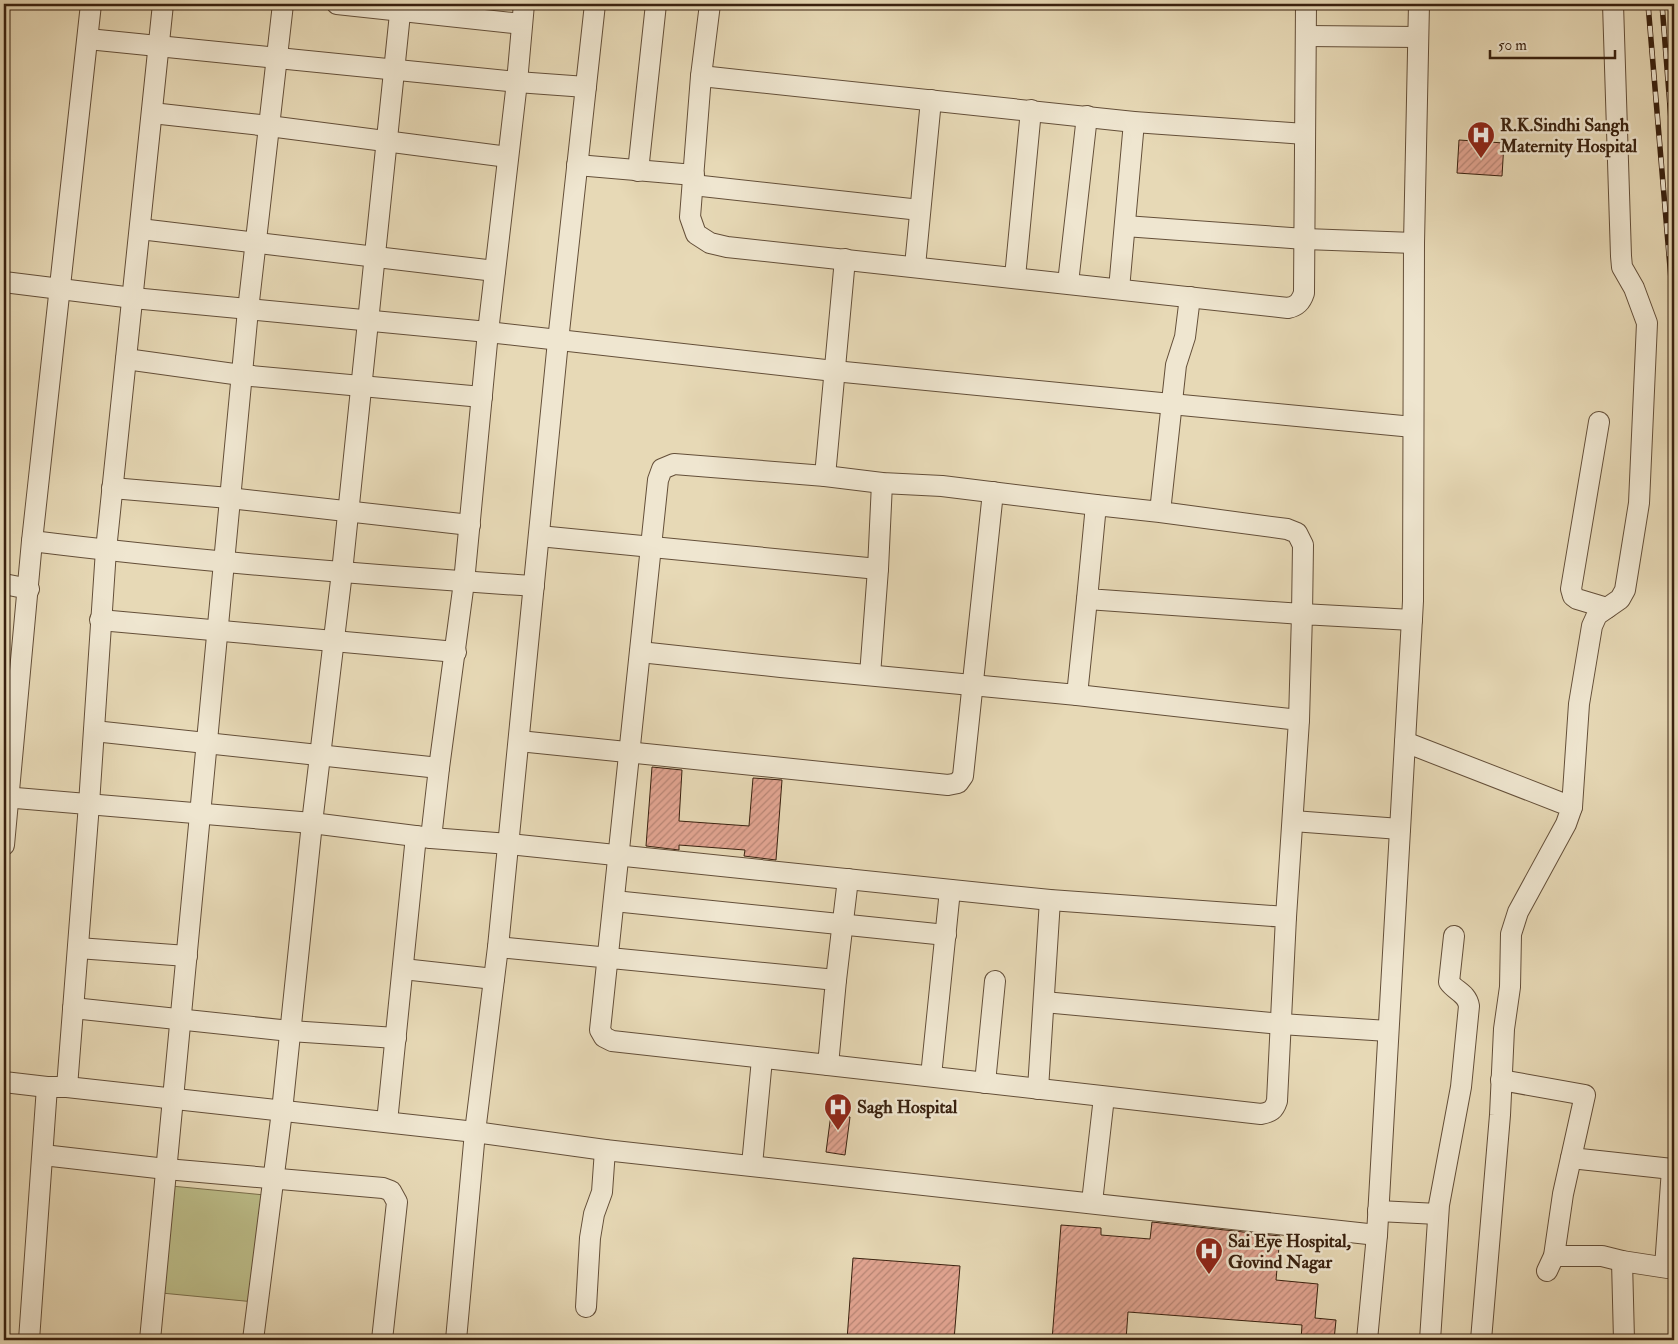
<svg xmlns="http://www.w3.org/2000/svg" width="1678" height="1344" font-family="'IM FELL Double Pica',serif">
  <defs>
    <pattern id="building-hatch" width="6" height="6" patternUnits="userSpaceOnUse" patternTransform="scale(1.25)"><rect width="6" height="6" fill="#e2a592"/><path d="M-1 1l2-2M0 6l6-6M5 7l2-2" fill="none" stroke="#b88676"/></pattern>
  </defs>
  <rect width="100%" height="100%" fill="#e7d9b6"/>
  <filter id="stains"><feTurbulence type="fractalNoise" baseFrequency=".004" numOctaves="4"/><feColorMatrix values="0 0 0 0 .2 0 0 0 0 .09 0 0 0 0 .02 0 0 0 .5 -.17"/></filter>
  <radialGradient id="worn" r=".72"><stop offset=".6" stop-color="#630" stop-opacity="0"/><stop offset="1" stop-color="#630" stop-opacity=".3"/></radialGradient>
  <polygon fill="#bcbd89" stroke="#7a6f4c" points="161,1185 275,1196 265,1303 151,1292"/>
  <g fill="url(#building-hatch)" stroke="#39210f">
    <polygon points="1459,140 1504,143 1502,176 1457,173"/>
    <polygon points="652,767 682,770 679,821 749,826 753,778 782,780 776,860 744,856 745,850 679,845 679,850 646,846"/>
    <polygon points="831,1114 850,1117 845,1155 826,1152"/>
    <polygon points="1152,1222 1280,1236 1276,1280 1318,1284 1315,1318 1336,1320 1334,1340 1301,1340 1302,1325 1128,1312 1126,1340 1052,1340 1061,1225 1101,1228 1101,1235 1150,1239"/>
    <polygon points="853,1258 960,1266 954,1340 847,1340"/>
  </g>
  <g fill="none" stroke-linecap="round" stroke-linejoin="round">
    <g stroke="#644f39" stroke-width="22">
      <g id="minor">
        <polyline points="337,4 522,24"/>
        <path d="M710 4 701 76 690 217 696 234 710 243 727 247 1288 308C1297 306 1301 302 1304 293L1306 4"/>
        <polyline points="1306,36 1418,37"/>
        <polyline points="88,39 517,82 586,87"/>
        <polyline points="701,76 1134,122 1305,134"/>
        <polyline points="152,113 269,126 508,157"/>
        <polyline points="577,165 694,175"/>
        <polyline points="638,171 656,4"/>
        <polyline points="693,185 920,210"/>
        <polyline points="1125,226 1305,239 1414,243"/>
        <path d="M140 229C259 242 377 258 495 271"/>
        <polyline points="915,266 931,100"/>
        <polyline points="1015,277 1031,110"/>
        <polyline points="4,282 133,298 488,332 834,371 1171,404 1413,427"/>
        <polyline points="1068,283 1087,116"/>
        <polyline points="1119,289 1134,122"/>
        <polyline points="126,359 241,375 482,397"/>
        <polyline points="1599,422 1571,589 1573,596 1577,599 1607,608"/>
        <polyline points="825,476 845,259"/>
        <polyline points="112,488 229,498 470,525"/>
        <polyline points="1160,512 1096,505 1087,599 1302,614 1303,545 1297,533 1287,529 1160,512 1176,365 1185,337 1190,297"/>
        <polyline points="539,536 878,569 882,483"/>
        <path d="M32 541C199 562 367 575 534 586"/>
        <polyline points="4,584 29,589"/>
        <polyline points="100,620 456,652"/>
        <polyline points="640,652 781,667 1077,695 1087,599"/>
        <polyline points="870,675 878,569"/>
        <polyline points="1077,695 1299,720 1286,917"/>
        <polyline points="1299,720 1302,614 1412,620"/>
        <polyline points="94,731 439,768"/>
        <polyline points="519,741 948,785 958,783 963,776 993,492"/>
        <polyline points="1405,742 1572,807 1566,824 1518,912 1511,934 1510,987 1504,1029 1500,1115 1481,1340"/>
        <path d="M4 797 312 823 431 838 509 844 1050 900 1286 917 1277 1101C1274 1110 1271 1112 1261 1114L828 1065"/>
        <polyline points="1572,807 1579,704 1592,626 1597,615 1620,599 1625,590 1639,503 1647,323 1634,288 1622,267 1621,256 1613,4"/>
        <polyline points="1293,821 1400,829"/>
        <polyline points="431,838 439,768 464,582 488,332 517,82 524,4"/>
        <polyline points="4,845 32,541 91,4"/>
        <polyline points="614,901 946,935"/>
        <polyline points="498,947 836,980 828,1065 612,1041 604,1037 600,1030 658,480 662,469 674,464 825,476 882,483 942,486 1096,505"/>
        <polyline points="78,948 187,956"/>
        <polyline points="403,969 494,979"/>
        <polyline points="836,980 848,879"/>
        <polyline points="1044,1002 1281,1024 1388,1031"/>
        <polyline points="73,1008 290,1031 396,1038"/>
        <polyline points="931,1076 950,890"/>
        <polyline points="1501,1080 1585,1095 1563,1194 1554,1256 1547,1271"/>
        <polyline points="4,1082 47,1087 67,1087 475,1132 605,1150 1377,1235"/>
        <polyline points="985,1083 995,981"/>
        <polyline points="67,1087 89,804 106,550 163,4"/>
        <polyline points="1038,1089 1050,900"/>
        <polyline points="387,1122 416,836"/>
        <polyline points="43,1155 166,1169 383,1188 391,1191 397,1202 382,1340"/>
        <polyline points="1571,1158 1672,1169 1665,1267"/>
        <polyline points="752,1165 762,1059"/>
        <polyline points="1092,1202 1104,1097"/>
        <polyline points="1378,1211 1438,1214"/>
        <polyline points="1554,1256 1602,1256 1622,1261 1674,1269"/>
        <polyline points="1622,1261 1624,1340"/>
        <polyline points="586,1307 590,1238 594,1214 602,1192 605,1150"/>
        <polyline points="29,1340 47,1087"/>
        <polyline points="150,1340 248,310 283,4"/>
        <polyline points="253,1340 282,1111 312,823 342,572 401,4"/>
        <polyline points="456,1340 475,1132 498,947 558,341 595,4"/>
        <polyline points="1367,1340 1377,1235 1413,601 1414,243 1419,4"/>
        <path d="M1430 1340 1439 1205 1461 1087 1469 1006C1467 993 1455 991 1449 982L1454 936"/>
      </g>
    </g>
    <use href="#minor" stroke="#efe6d0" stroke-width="20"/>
    <g stroke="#39210f" stroke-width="5.5">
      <g id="rail">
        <polyline points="1648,4 1674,315"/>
        <polyline points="1662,4 1674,158"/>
      </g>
    </g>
    <use href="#rail" stroke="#efe6d0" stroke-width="4" stroke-dasharray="11" stroke-linecap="butt"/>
  </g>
  <defs>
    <g id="hospital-pin" transform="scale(1.4375)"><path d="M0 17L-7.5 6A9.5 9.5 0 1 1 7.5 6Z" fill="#8f2418" stroke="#efe6d0"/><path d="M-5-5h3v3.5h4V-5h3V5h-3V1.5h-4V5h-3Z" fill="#fff"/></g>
  </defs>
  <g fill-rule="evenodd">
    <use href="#hospital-pin" x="1481" y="135"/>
    <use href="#hospital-pin" x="838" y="1107"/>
    <use href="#hospital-pin" x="1209" y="1251"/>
  </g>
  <g text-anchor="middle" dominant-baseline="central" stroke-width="5" stroke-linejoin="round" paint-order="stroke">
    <g font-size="18" font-weight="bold" fill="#39210f" stroke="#efe6d0" text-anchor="start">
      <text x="1500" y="125">R.K.Sindhi Sangh<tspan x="1500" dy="21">Maternity Hospital</tspan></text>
      <text x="857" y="1107">Sagh Hospital</text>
      <text x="1228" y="1241">Sai Eye Hospital,<tspan x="1228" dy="21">Govind Nagar</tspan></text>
    </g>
  </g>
  <rect width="1678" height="1344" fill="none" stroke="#e7d9b6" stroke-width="20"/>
  <rect x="5" y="5" width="1668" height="1334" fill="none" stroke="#39210f" stroke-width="2.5"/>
  <rect x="10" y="10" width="1658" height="1324" fill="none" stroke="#39210f"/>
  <path d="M1490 50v8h125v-8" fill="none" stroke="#39210f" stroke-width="2.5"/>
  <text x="1498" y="50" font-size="15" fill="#39210f" stroke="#efe6d0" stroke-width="4" paint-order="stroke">50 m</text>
  <rect width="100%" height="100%" filter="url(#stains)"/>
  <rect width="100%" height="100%" fill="url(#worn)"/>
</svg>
